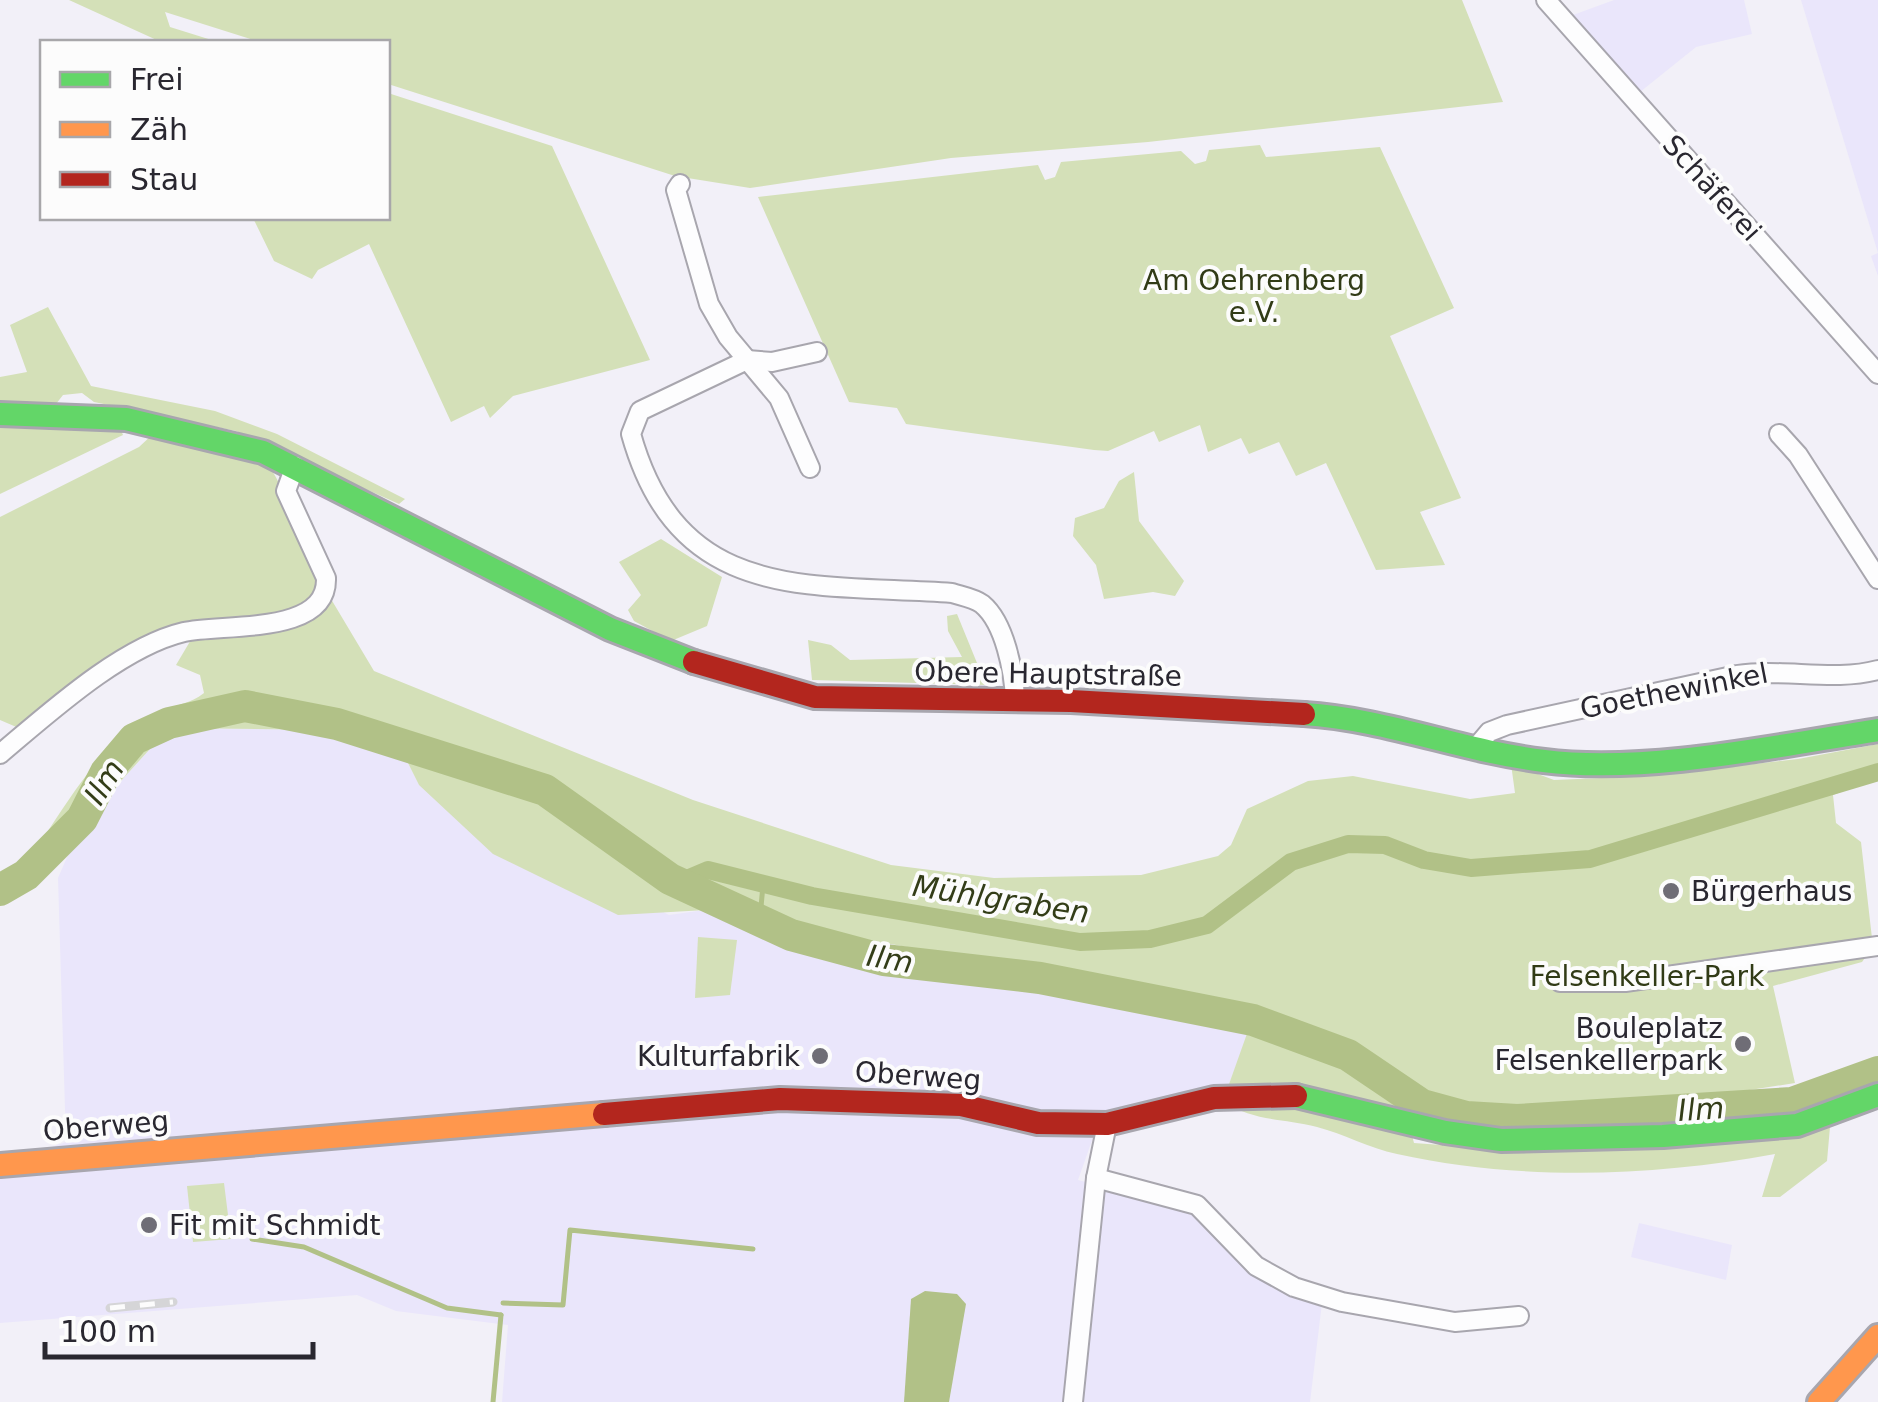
<svg xmlns="http://www.w3.org/2000/svg" width="1878" height="1402" font-family="'DejaVu Sans',sans-serif">
  <rect width="100%" height="100%" fill="#f2f0f8"/>
  <g fill="#eae6fb">
    <polygon points="1614,0 1744,0 1752,34 1696,47 1640,92 1573,15"/>
    <polygon points="1801,0 1878,0 1878,276 1871,256 1878,253"/>
    <polygon points="169,728 334,730 402,751 419,785 669,915 705,910 1070,977 1250,1028 1223,1101 1101,1115 1078,1180 1198,1211 1255,1274 1322,1303 1310,1402 502,1402 508,1325 396,1311 357,1295 0,1323 0,1153 49,1148 66,1142 58,878 81,825"/>
    <polygon points="1639,1223 1732,1245 1726,1280 1631,1257"/>
  </g>
  <g fill="#d4e0b8">
    <polygon points="69,0 1462,0 1503,102 1148,142 951,158 750,188 675,176 388,84 388,42 260,42 165,12 170,27 218,42 161,42"/>
    <polygon points="388,93 552,146 650,360 513,396 490,418 484,406 451,422 369,244 318,270 312,279 274,261 253,218 388,218"/>
    <polygon points="1260,145 1266,157 1380,147 1454,308 1390,336 1461,498 1420,512 1445,565 1376,570 1326,463 1296,476 1279,442 1249,454 1241,438 1208,452 1200,425 1159,442 1154,431 1108,451 1094,450 906,424 897,408 849,402 758,197 1038,165 1045,180 1055,177 1061,162 1181,151 1195,164 1206,161 1209,150"/>
    <polygon points="48,307 91,386 215,411 277,434 405,499 399,504 236,431 94,402 82,393 63,395 56,404 0,404 0,377 27,372 10,325"/>
    <polygon points="0,425 120,428 123,435 0,494"/>
    <path d="M153 434C180 441 254 451 272 471 279 478 320 576 319 585 318 599 305 605 293 611L165 632 21 729 0 720V517L139 447Z"/>
    <polygon points="1134,472 1139,521 1184,581 1175,596 1153,592 1104,599 1096,565 1073,536 1075,518 1104,508 1119,481"/>
    <polygon points="661,539 722,577 707,626 671,641 634,621 628,610 641,595 619,562"/>
    <path d="M331 599 374 671 693 800 891 865 994 878 1141 875 1218 856 1231 845 1247 809 1308 781 1353 776 1470 799 1515 793 1511 764 1554 780 1647 776 1798 759 1878 744V778L1833 795 1836 823 1861 842 1873 947 1862 962 1773 986 1795 1083 1718 1095 1518 1110 1405 1109 1414 1143 1510 1150 1830 1127 1827 1161 1780 1197H1762L1775 1154C1651 1177 1520 1181 1397 1154 1369 1148 1344 1134 1317 1127 1283 1118 1254 1122 1223 1101L1249 1028 1070 977 706 910 618 915 493 854 419 785 402 751 334 730 169 728 81 825 42 840C75 791 105 737 162 711 177 704 190 704 204 693L200 675 176 665 195 633 316 612Z"/>
    <polygon points="957,614 986,685 812,680 808,640 831,645 850,660 962,657 948,631 947,616"/>
    <polygon points="698,937 737,940 730,995 695,998"/>
    <polygon points="224,1183 231,1239 193,1242 187,1186"/>
  </g>
  <polygon fill="#b1c187" points="925,1291 957,1294 966,1304 949,1402 904,1402 911,1299"/>
  <g fill="none" stroke-linecap="round" stroke-linejoin="round">
    <g stroke="#b1c187" stroke-width="5">
      <polyline points="760,918 763,885"/>
      <polyline points="252,1239 304,1247 447,1308 501,1315"/>
      <polyline points="503,1303 563,1305 570,1230 753,1249"/>
      <polyline points="493,1402 501,1315"/>
    </g>
    <polyline stroke="#b1c187" stroke-width="18" points="682,881 708,870 812,896 1080,942 1150,939 1207,925 1291,862 1348,844 1385,845 1424,860 1471,868 1590,859 1878,772"/>
    <polyline stroke="#b1c187" stroke-width="32" points="0,890 26,875 82,819 106,772 134,739 169,723 245,706 337,724 545,790 670,879 791,935 884,960 1040,978 1253,1020 1348,1055 1422,1105 1466,1117 1517,1120 1792,1103 1878,1072"/>
    <g stroke="#a8a6ae" stroke-width="22">
      <g id="street">
        <polyline points="1546,0 1878,374"/>
        <polyline points="680,184 676,190 709,304 728,337 779,398 810,468"/>
        <path d="M817 352 772 362 747 360 640 411 631 434C679 605 809 583 952 593 961 596 974 598 982 604 1005 623 1014 672 1015 700"/>
        <polyline points="1779,434 1798,455 1878,579"/>
        <path d="M1478 745 1489 732 1507 725 1737 675C1783 668 1834 682 1878 670"/>
        <path d="M0 754C50 712 121 647 184 632 223 623 328 636 326 578L286 491 295 466"/>
        <polyline points="1560,982 1625,982 1878,946"/>
        <polyline points="1096,1178 1197,1205 1256,1266 1294,1287 1342,1302 1455,1322 1519,1316"/>
        <polyline points="1073,1402 1096,1178 1107,1124"/>
      </g>
    </g>
    <g stroke="#a8a6ae" stroke-width="28">
      <g id="fast">
        <polyline points="0,414 126,419 263,452 610,629 694,662"/>
        <path d="M1304 714C1386 719 1462 751 1544 761 1646 774 1776 746 1878 730"/>
        <polyline points="1296,1096 1445,1132 1501,1140 1663,1136 1797,1125 1878,1095"/>
      </g>
    </g>
    <g stroke="#a8a6ae" stroke-width="28">
      <g id="slow">
        <polyline points="0,1165 604,1114"/>
        <polyline points="1819,1402 1878,1336"/>
      </g>
    </g>
    <g stroke="#a8a6ae" stroke-width="28">
      <g id="jam">
        <polyline points="694,662 815,697 1071,701 1304,714"/>
        <polyline points="604,1114 780,1099 961,1105 1038,1123 1107,1124 1214,1098 1296,1096"/>
      </g>
    </g>
    <use href="#street" stroke="#fdfdfe" stroke-width="18"/>
    <use href="#fast" stroke="#63d668" stroke-width="22"/>
    <use href="#slow" stroke="#ff974d" stroke-width="22"/>
    <use href="#jam" stroke="#b3261e" stroke-width="22"/>
    <g stroke="#d5d5d7" stroke-width="9">
      <polyline id="rail" points="110,1308 173,1302"/>
    </g>
    <use href="#rail" stroke="#fcfcfc" stroke-width="5" stroke-dasharray="15" stroke-linecap="butt"/>
  </g>
  <g fill="#6f6d76" stroke="#fcfcfc" stroke-width="4">
    <circle cx="1671" cy="891" r="10"/>
    <circle cx="1743" cy="1044" r="10"/>
    <circle cx="820" cy="1056" r="10"/>
    <circle cx="149" cy="1225" r="10"/>
  </g>
  <g text-anchor="middle" dominant-baseline="central" stroke-width="8" stroke-linejoin="round" paint-order="stroke">
    <g font-size="28" fill="#292730" stroke="#fcfcfc">
      <text transform="translate(1712 188) rotate(48)">Schäferei</text>
      <text transform="translate(1048 674) rotate(1)">Obere Hauptstraße</text>
      <text transform="translate(1674 691) rotate(-11)">Goethewinkel</text>
      <text transform="translate(918 1076) rotate(4)">Oberweg</text>
      <text transform="translate(106 1126) rotate(-5)">Oberweg</text>
    </g>
    <g font-size="28" fill="#313b16" stroke="#fcfcfc">
      <text x="1254" y="280">Am Oehrenberg<tspan x="1254" dy="32">e.V.</tspan></text>
      <text x="1647" y="976">Felsenkeller-Park</text>
    </g>
    <g font-size="28" fill="#292730" stroke="#fcfcfc" text-anchor="start">
      <text x="1691" y="891">Bürgerhaus</text>
      <text x="1723" y="1028" text-anchor="end">Bouleplatz<tspan x="1723" dy="32">Felsenkellerpark</tspan></text>
      <text x="800" y="1056" text-anchor="end">Kulturfabrik</text>
      <text x="169" y="1225">Fit mit Schmidt</text>
    </g>
    <g font-size="30" font-style="italic" fill="#333d18" stroke="#fcfcfc">
      <text transform="translate(104 782) rotate(-58)">Ilm</text>
      <text transform="translate(1001 899) rotate(9)">Mühlgraben</text>
      <text transform="translate(890 959) rotate(10)">Ilm</text>
      <text transform="translate(1701 1109) rotate(-4)">Ilm</text>
    </g>
  </g>
  <rect x="40" y="40" width="350" height="180" fill="#fcfcfc" stroke="#a8a7aa" stroke-width="2.5"/>
  <rect x="60" y="72" width="50" height="15" fill="#63d668" stroke="#a8a7aa" stroke-width="2.5"/>
  <text x="130" y="90" font-size="30" fill="#292730">Frei</text>
  <rect x="60" y="122" width="50" height="15" fill="#ff974d" stroke="#a8a7aa" stroke-width="2.5"/>
  <text x="130" y="140" font-size="30" fill="#292730">Zäh</text>
  <rect x="60" y="172" width="50" height="15" fill="#b3261e" stroke="#a8a7aa" stroke-width="2.5"/>
  <text x="130" y="190" font-size="30" fill="#292730">Stau</text>
  <path d="M45 1342v15h268v-15" fill="none" stroke="#292730" stroke-width="5"/>
  <text x="60" y="1342" font-size="30" fill="#292730" stroke="#fcfcfc" stroke-width="8" paint-order="stroke">100 m</text>
</svg>
